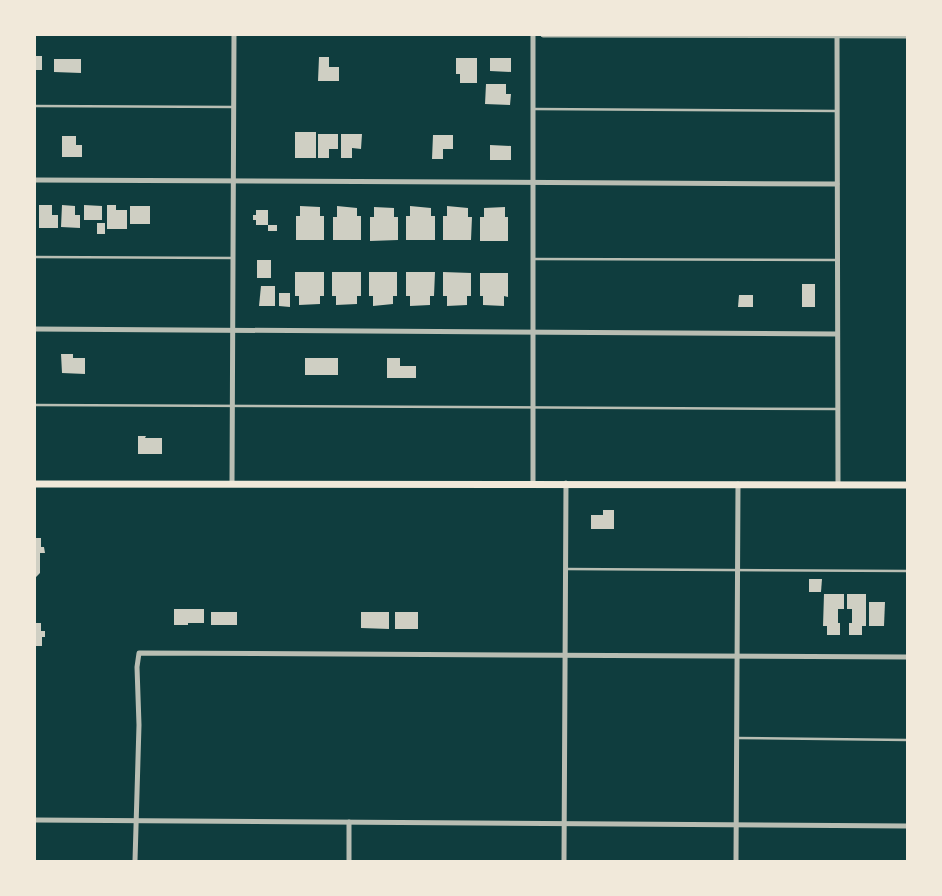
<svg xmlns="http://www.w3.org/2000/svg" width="942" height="896" font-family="Montserrat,sans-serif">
  <rect width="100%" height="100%" fill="#0f3d3e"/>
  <g fill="#cfcfc3">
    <rect x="35" y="56" width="7" height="14"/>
    <polygon points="319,57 329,57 329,67 339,67 339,81 318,81"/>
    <polygon points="456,58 477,58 477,83 460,83 460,74 456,74"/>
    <polygon points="490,58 511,58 511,72 490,71"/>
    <polygon points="54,59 81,59 81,73 54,72"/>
    <polygon points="486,84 506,84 506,94 511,94 510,105 485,104"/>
    <rect x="295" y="132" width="21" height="26"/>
    <polygon points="318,134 338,134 338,149 329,149 329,158 318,158"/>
    <polygon points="341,134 362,134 361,149 352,148 352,158 341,158"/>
    <polygon points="433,135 453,135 453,149 443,149 443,159 432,159"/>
    <polygon points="62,136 76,136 76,145 82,145 82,157 62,157"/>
    <polygon points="490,145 511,146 511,160 490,160"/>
    <polygon points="39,205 52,205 52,215 58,215 58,228 39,228"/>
    <polygon points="62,205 75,206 75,215 80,215 80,228 61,227"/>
    <polygon points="84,205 102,206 102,220 84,220"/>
    <polygon points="107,205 116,205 116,210 127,210 127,229 107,229"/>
    <rect x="130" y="206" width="20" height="18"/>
    <polygon points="300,206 320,207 320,216 324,216 324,240 296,240 296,216 300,216"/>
    <polygon points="337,206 357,208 357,216 361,216 361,240 333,240 333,217 337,217"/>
    <polygon points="410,206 431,208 431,216 435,216 435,240 406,240 406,216 410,216"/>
    <polygon points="447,206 468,208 468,217 472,217 471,240 443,240 443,216 447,216"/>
    <polygon points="374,207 394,208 394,217 398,217 398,240 370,241 370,217 374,217"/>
    <polygon points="505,207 505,217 508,217 508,241 480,241 480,217 484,217 484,208"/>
    <polygon points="256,210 268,210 268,225 256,225 256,220 253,220 253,215 256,215"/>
    <rect x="97" y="223" width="8" height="11"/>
    <rect x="268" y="225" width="9" height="6"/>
    <rect x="257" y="260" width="14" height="18"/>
    <polygon points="295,272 324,272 324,296 320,296 320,304 299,305 299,296 295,296"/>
    <polygon points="332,272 361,272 361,296 357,296 357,304 336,305 336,296 332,296"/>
    <polygon points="369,272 397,272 397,296 393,296 393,304 373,306 373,296 369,296"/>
    <polygon points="406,272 435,272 434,296 430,296 430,305 410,306 410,296 406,296"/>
    <polygon points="443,272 471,273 471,296 467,296 467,305 447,306 447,296 443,296"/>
    <polygon points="480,273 508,273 508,297 504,296 504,306 483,305 483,296 480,296"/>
    <rect x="802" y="284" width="13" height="23"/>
    <polygon points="261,286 275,286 275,306 259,306"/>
    <polygon points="279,293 290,293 290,307 279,306"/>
    <polygon points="739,295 753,295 753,307 738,307"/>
    <polygon points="61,354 73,354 73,358 85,358 85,374 62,373"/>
    <rect x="305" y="358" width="33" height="17"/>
    <polygon points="387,358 400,358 400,366 416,366 416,378 387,378"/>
    <polygon points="138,436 146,436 145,438 162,438 162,454 138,454"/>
    <polygon points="603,510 614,510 614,529 591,529 591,515 603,515"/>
    <polygon points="35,538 41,538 41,547 44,547 45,553 40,553 40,573 35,578"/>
    <polygon points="809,579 822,579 821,592 809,592"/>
    <polygon points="824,594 844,594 844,609 838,609 838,623 840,623 840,635 827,635 827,626 823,626"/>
    <polygon points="847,594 866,594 866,626 862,626 862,635 849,635 849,623 852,623 852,609 847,609"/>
    <polygon points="869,602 885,602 884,626 869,626"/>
    <polygon points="174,609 204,609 204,623 188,623 188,625 174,625"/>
    <rect x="211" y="612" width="26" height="13"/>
    <polygon points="361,612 389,612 389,629 361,628"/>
    <rect x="395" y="612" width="23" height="17"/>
    <polygon points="35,623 41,623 41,631 45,631 45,637 42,637 42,646 35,646"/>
  </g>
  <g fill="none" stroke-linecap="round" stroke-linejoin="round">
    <g stroke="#b8beb3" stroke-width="2.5">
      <polyline points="35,106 234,107"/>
      <polyline points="534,109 837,111"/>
      <polyline points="35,257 233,258"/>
      <polyline points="534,259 837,260"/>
      <polyline points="35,405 837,409"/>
      <polyline points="566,569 907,571"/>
      <polyline points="737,738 907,740"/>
    </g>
    <g stroke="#b8beb3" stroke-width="5">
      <polyline points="533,35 533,483"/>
      <polyline points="543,35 907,36"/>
      <polyline points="837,35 838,485"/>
      <polyline points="35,180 837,184"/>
      <polyline points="35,329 837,334"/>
      <polyline points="232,484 234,35"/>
      <polyline points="35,820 907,826"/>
      <polyline points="349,822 349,861"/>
      <polyline points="135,861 139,725 137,667 139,653 907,657"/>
      <polyline points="564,861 566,483"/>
      <polyline points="736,861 738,484"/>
    </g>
    <polyline stroke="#f1e9da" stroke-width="7" points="35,484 907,485"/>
  </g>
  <rect width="942" height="896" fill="none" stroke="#f1e9da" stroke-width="72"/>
</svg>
